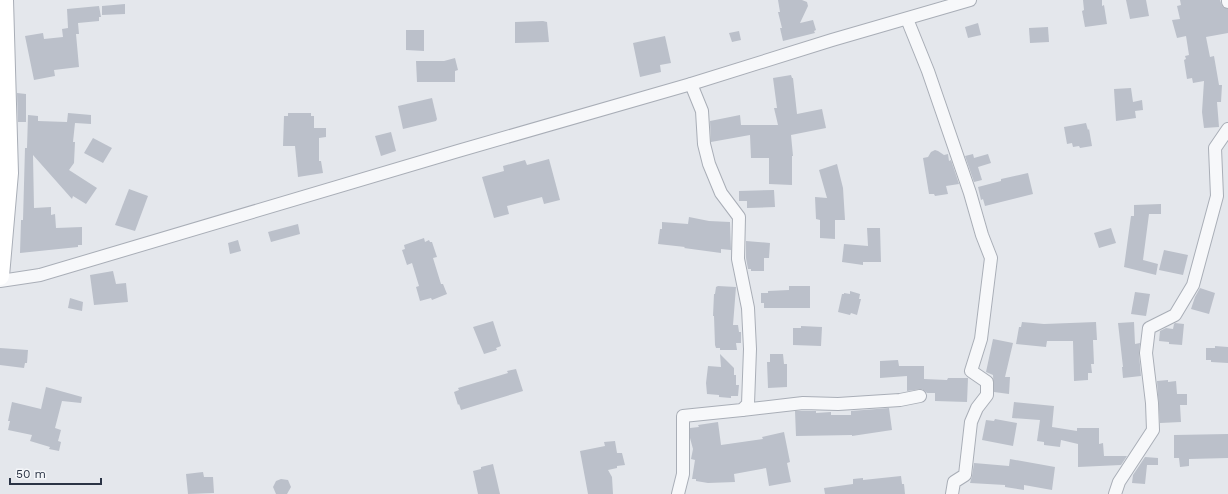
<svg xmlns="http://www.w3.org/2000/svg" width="1228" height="494" font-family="'Work Sans',sans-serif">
  <rect width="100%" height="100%" fill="#e4e7ec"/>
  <g fill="#bbc0ca">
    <polygon points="778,0 802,0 807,2 808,6 800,23 813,20 816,30 814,31 815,33 783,41 780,28 782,28 778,12 780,12"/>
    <polygon points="1083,0 1102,0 1102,6 1104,5 1107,24 1085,27 1082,11 1084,10"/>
    <polygon points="1126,0 1146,0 1149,16 1130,19"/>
    <polygon points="1180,0 1220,0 1222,6 1228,9 1228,33 1206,37 1210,57 1214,56 1219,85 1222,85 1221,102 1217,102 1219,127 1204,128 1202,112 1204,81 1193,83 1192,78 1187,79 1184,60 1186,59 1185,56 1189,55 1186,36 1177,38 1172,20 1180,19 1177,6 1181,5"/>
    <polygon points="125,4 125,14 102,15 102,6"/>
    <polygon points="99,6 101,17 99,17 99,21 78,23 79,34 76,34 79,67 54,70 55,76 34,80 25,36 43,33 44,39 63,37 62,29 68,28 67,9"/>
    <polygon points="543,21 547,22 549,42 515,43 515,22"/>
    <polygon points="978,23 981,35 968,38 965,27"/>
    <polygon points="1048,27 1049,42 1030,43 1029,28"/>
    <polygon points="406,30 424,30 424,51 406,50"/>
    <polygon points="739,31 741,40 732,42 729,33"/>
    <polygon points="665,36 671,63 660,65 661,72 640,77 633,43"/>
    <polygon points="455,58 458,70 455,71 455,82 417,82 416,61 444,61"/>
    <polygon points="791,75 792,78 793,78 797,114 822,109 826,128 791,135 793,156 792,156 792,185 769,184 769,158 751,158 750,135 711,142 710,121 740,115 741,125 778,125 774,108 777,108 773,78"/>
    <polygon points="1131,88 1133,102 1142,100 1143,110 1135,111 1136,118 1116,121 1114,89"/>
    <polygon points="17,93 26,94 26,122 18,122"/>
    <polygon points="432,98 437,119 436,121 403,129 398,106"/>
    <polygon points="68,113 91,115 91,124 75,123 73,142 75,142 74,163 69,170 97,188 86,204 73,196 72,199 33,155 34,208 51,207 51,215 55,214 56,228 82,227 82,245 78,245 78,247 20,253 21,220 23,220 25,148 27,148 28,115 38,116 38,121 67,122"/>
    <polygon points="288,113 311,113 311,116 314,116 314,128 326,128 326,137 319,138 319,161 321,161 323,173 298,177 295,146 283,146 284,116 288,116"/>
    <polygon points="1086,123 1088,130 1089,129 1092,146 1080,148 1079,146 1073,147 1072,143 1067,144 1064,127"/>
    <polygon points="391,132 396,151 381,156 375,136"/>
    <polygon points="93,138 112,148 103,163 84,153"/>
    <polygon points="935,150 938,151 944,155 948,154 949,161 951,160 959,184 946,186 948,194 935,196 934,194 929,194 923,158 928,157 931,152"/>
    <polygon points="973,154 974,158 988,154 991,163 978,167 982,180 974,182 965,156"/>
    <polygon points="549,159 560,200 544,204 542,197 507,206 509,214 494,218 482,177 504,171 503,166 525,160 527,165"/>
    <polygon points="837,164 843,188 845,220 835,220 835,239 820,238 820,220 816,219 815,197 827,198 819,170"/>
    <polygon points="1028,173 1033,194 985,206 983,199 981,200 978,187 1001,181 1001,179"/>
    <polygon points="129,189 148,196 135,231 115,225"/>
    <polygon points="774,190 775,207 747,208 747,201 739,201 739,191"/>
    <polygon points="1161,204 1161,214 1149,214 1143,260 1158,264 1156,275 1124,267 1131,216 1134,216 1134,205"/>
    <polygon points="689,217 709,221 730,222 731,250 721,249 721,253 684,248 685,247 658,244 660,229 662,229 662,222 688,224"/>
    <polygon points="298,224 300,234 271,242 268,232"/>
    <polygon points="867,228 880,228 881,262 863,262 863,265 842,262 844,244 868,246"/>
    <polygon points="1111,228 1116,243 1099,248 1094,233"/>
    <polygon points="424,238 425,242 429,240 430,242 432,242 437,257 433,258 441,284 443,284 447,294 432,300 431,298 420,301 416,287 419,286 412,263 407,265 402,250 405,249 404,245"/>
    <polygon points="238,240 241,251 230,254 228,243"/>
    <polygon points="746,241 770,243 769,258 764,258 764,271 751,271 751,269 748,269 746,258"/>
    <polygon points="1164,250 1188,255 1183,275 1159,270"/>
    <polygon points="113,271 116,284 126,283 128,302 94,305 90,275"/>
    <polygon points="718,286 736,287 733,325 738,325 739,332 741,332 741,343 736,343 737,350 720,350 720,348 716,348 715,345 714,316 713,316 714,294 715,294 716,287"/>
    <polygon points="789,286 810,286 810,308 764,308 764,303 761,303 761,293 768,293 768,291 789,290"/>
    <polygon points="1200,288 1215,293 1209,314 1191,309 1195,297"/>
    <polygon points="850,291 860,294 859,299 861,299 857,315 851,313 850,315 838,312 842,294 844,294 844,293 850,294"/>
    <polygon points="1135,292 1150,294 1146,316 1131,314"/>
    <polygon points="70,298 83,302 82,311 68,308"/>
    <polygon points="493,321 501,346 496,348 497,350 484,354 473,327"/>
    <polygon points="1022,322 1044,324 1096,322 1097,340 1093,340 1094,364 1091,364 1092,373 1088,373 1088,380 1074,381 1073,341 1047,341 1046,347 1016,344 1019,327 1021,327"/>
    <polygon points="1134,322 1135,344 1140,343 1139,354 1141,376 1123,378 1122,367 1123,367 1118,323"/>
    <polygon points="1175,323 1184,324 1182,345 1169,344 1169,342 1159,341 1160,331 1166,328 1173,329 1174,324"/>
    <polygon points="801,326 822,327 821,346 793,345 793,328 801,328"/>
    <polygon points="993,339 1013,343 1005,377 1010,377 1009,394 994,392 993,375 986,372"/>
    <polygon points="1215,346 1228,347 1228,363 1211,362 1211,360 1206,360 1206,348 1215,348"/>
    <polygon points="0,348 28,350 27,363 25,363 24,368 0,365"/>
    <polygon points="720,354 734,368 734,375 736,375 736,385 739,385 738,396 731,396 731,398 719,397 719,395 707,394 706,383 708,366 721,367"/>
    <polygon points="770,354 783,354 784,364 787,364 787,387 768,388 767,362 770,362"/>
    <polygon points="898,360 899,366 924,366 924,379 947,380 948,378 968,378 967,402 935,401 935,393 927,393 922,389 907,391 907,376 880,378 880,361"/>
    <polygon points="516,369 523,391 461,410 459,404 458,405 454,392 459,390 458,388 508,373 507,371"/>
    <polygon points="1168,380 1168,382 1176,381 1177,394 1187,394 1187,405 1180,405 1181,422 1160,423 1157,381"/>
    <polygon points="46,387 82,397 81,403 62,401 55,428 61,430 58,441 61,442 59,451 49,449 50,447 30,441 32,435 8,430 10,421 8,421 12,402 41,409"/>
    <polygon points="1014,402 1054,406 1052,427 1077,431 1077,428 1099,428 1099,444 1103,443 1104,456 1127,456 1121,465 1078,467 1078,444 1061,440 1060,447 1044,445 1044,442 1037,441 1040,420 1012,418"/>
    <polygon points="889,408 892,430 852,436 852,435 796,436 795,411 816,411 816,413 831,412 831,415 851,415 851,411"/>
    <polygon points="995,419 1017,423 1013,446 982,440 986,420 994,421"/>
    <polygon points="718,422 721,445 763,439 762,437 784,432 790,462 787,463 791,482 769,486 766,468 734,474 735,482 708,483 696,481 696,479 692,479 695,460 691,459 693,449 690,438 690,428 699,427 698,425"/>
    <polygon points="1228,434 1228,458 1189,459 1189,466 1180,467 1179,458 1174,458 1174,435"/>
    <polygon points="615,441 617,453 622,453 625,465 617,466 617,468 608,470 612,477 613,494 588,494 580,451 605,446 604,442"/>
    <polygon points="1145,457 1158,458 1158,465 1147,465 1145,484 1132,483 1133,475"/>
    <polygon points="1010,459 1055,467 1052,490 1024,485 1024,490 1005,487 1005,485 970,483 972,476 974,463 1009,466"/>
    <polygon points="493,464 500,494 478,494 473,471 481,469 481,467"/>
    <polygon points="203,472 204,477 213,477 214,493 188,494 186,474"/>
    <polygon points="901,476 902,484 904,484 905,494 825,494 824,488 853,484 853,479 863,478 863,480"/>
    <polygon points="281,479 288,480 291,487 287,494 276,494 273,487 276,481"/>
  </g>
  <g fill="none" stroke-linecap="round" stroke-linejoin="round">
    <g stroke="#a9aeb7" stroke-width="14">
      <g id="street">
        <polyline points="1228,0 1228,2"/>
        <polyline points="907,19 928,71 970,193 982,235 991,258 981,339 971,371 987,382 987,395 977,408 971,422 965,475 954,482 952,494"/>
        <polyline points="0,281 40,275 458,151 691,84 832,40 970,0"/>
        <polyline points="742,410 803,403 838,404 900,400 920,396"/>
        <polyline points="678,494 683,474 683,416 742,410 748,404 750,349 748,308 738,259 739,217 721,193 709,164 704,144 702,111 691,84"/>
        <polyline points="1115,494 1119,482 1153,430 1152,403 1146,353 1149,328 1175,315 1193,285 1217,196 1215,148 1228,129"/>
      </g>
    </g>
    <g stroke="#a9aeb7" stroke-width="20">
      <polyline id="secondary" points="0,276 9,173 4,0"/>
    </g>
    <use href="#street" stroke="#f7f8fa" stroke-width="12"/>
    <use href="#secondary" stroke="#fff" stroke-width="18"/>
  </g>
  <path d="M10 478v6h91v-6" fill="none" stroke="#2b3445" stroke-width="2"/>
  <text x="16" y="478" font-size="12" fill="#2b3445" stroke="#f4f6f9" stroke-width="3" paint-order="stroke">50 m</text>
</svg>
